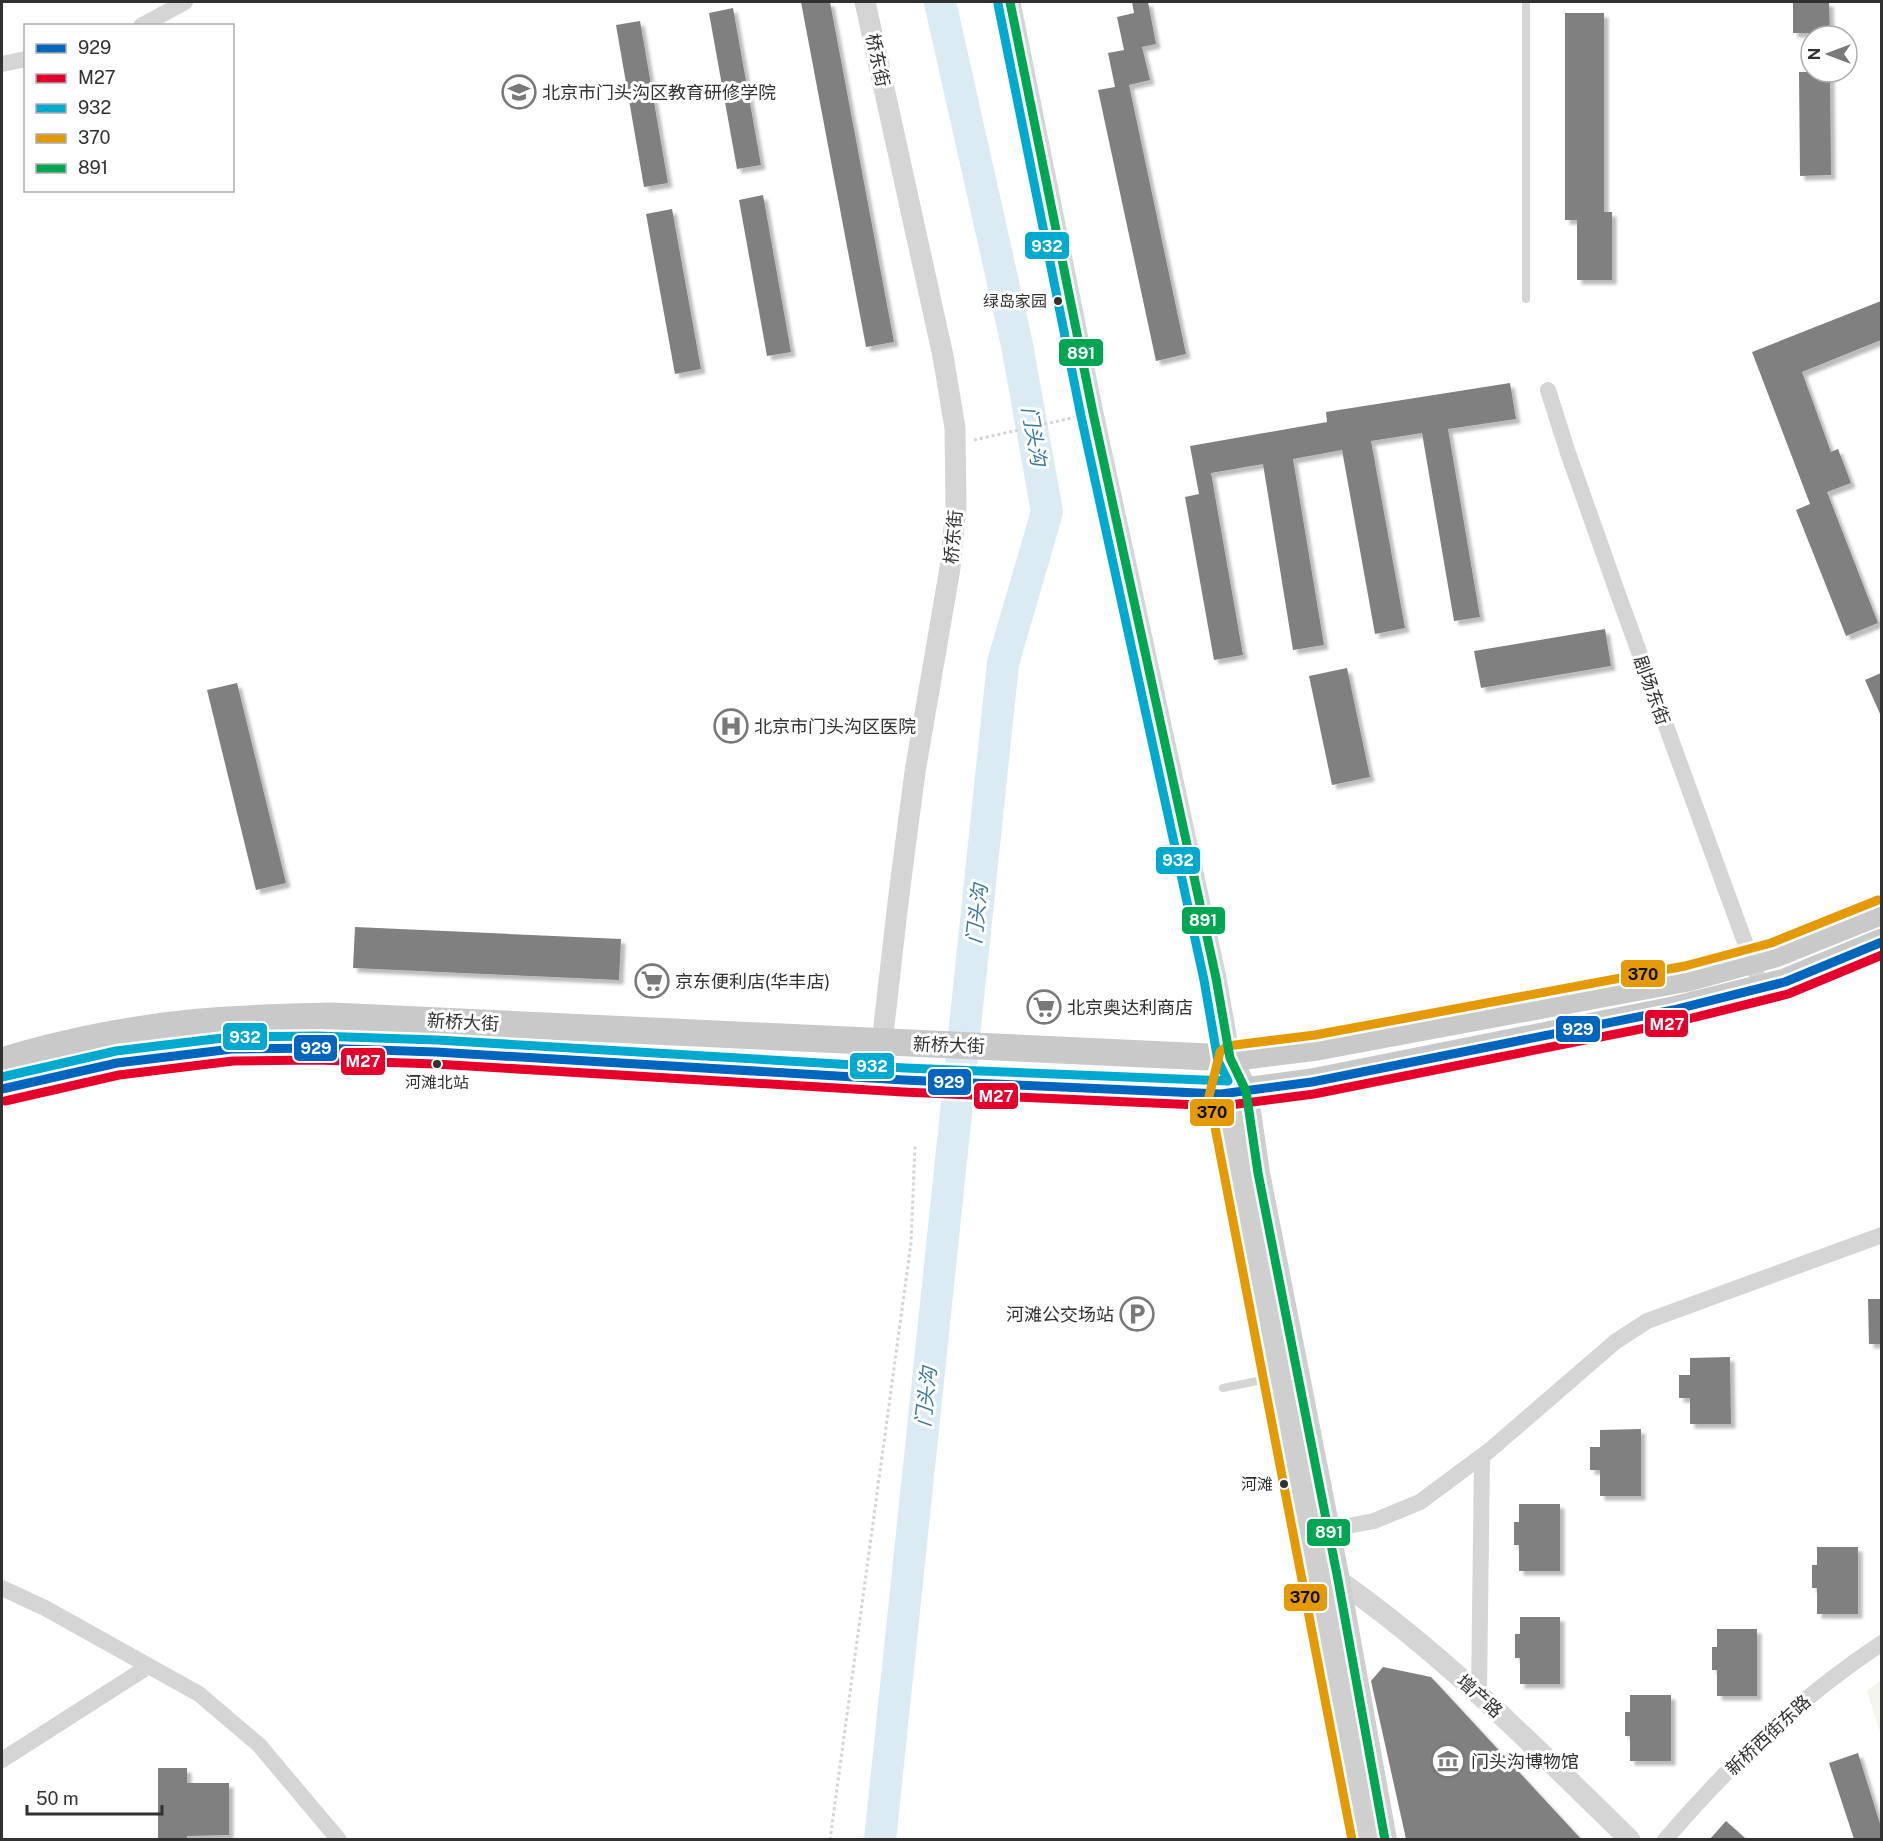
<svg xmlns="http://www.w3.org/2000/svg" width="1883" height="1841" font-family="'Public Sans','Noto Sans SC',sans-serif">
  <defs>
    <filter id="shadow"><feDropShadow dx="4.5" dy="4.5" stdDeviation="1.5" flood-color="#0004"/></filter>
  </defs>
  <rect width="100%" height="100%" fill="#fff"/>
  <polygon fill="#f2f6ed" points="1881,1680 1881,1735 1867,1691"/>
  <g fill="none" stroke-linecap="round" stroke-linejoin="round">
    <polyline stroke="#daebf4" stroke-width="32" points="880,1840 1003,663 1047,512 1017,345 940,2"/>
  </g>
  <g fill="#808080" filter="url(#shadow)">
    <polygon points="801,2 830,2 894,342 866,347"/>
    <polygon points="1132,2 1148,2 1156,44 1142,47 1150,80 1129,85 1186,354 1156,361 1098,90 1115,87 1108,53 1124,50 1117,17 1134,13"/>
    <polygon points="1793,2 1829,2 1830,33 1793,33"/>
    <polygon points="733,8 761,165 737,169 709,13"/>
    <polygon points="1565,13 1604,13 1604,212 1612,212 1612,280 1577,280 1577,220 1565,220"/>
    <polygon points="640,21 668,183 644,187 616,25"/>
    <polygon points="1799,72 1830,72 1831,175 1800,176"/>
    <polygon points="763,195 791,352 767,356 739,200"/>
    <polygon points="672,209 701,369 675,374 646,214"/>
    <polygon points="1881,301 1881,340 1802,372 1831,452 1838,449 1851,483 1827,492 1878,623 1846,636 1796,510 1810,504 1752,352"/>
    <polygon points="1510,383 1516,419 1448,429 1480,617 1454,621 1422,433 1371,441 1405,628 1375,634 1342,450 1293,459 1324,645 1293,650 1263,464 1211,473 1243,655 1214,660 1185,497 1199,494 1190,446 1327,422 1326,412"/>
    <polygon points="1605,629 1611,666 1481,688 1474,651"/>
    <polygon points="1347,668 1370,777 1332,785 1309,676"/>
    <polygon points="1881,673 1881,716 1865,680"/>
    <polygon points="237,683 286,883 256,890 207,690"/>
    <polygon points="355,927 621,939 619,980 353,968"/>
    <polygon points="1868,1299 1881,1299 1881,1344 1869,1344"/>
    <polygon points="1730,1357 1731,1424 1690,1424 1690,1398 1679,1398 1679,1375 1690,1375 1690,1358"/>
    <polygon points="1641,1429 1641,1496 1600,1496 1600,1470 1590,1470 1590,1447 1600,1447 1600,1430"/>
    <polygon points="1519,1504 1560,1504 1560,1571 1519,1571 1519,1545 1514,1545 1514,1522 1519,1522"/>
    <polygon points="1817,1547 1858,1547 1858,1614 1817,1614 1817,1588 1812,1588 1812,1565 1817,1565"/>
    <polygon points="1520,1617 1560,1617 1560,1684 1520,1684 1520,1658 1515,1658 1515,1634 1520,1634"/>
    <polygon points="1717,1629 1757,1629 1757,1696 1717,1696 1717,1670 1712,1670 1712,1647 1717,1647"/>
    <polygon points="1383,1667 1431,1677 1581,1839 1406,1839 1371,1681"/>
    <polygon points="1630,1695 1671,1695 1671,1761 1630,1761 1630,1736 1625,1736 1625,1712 1630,1712"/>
    <polygon points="1858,1753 1881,1827 1881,1839 1854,1839 1829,1763"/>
    <polygon points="158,1768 187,1768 187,1783 229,1783 229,1835 187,1836 187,1839 158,1839"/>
    <polygon points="1726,1821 1746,1839 1710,1839"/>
  </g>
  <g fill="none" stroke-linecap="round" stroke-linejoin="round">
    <g stroke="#d5d5d5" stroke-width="3" stroke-dasharray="3 3" stroke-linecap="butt">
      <polyline points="974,440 1076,417"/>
      <polyline points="830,1840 911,1243 915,1145"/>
    </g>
    <g stroke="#d5d5d5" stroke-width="8">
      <polyline points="1526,2 1526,299"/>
      <polyline points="1223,1388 1272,1378"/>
    </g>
    <g stroke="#d5d5d5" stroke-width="16">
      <polyline points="141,26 185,2"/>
      <polyline points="2,64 26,59"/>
      <polyline points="1548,390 1568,453 1619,597 1762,989"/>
      <polyline points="1327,1530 1374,1521 1420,1502 1490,1450 1615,1342 1647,1321 1882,1235"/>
      <polyline points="2,1588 45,1608 199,1694 259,1745 339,1840"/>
      <polyline points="1479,1693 1482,1456"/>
      <polyline points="2,1760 149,1666"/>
      <path d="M1665 1840C1728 1766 1800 1697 1882 1643"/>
    </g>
    <g stroke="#d5d5d5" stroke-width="21">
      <polyline points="865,2 943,356 955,428 956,507 950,568 915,772 899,894 878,1078"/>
      <polyline points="1010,2 1093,413 1216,978 1230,1058"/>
      <path d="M1328 1583 1338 1580C1445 1655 1537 1749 1630 1840"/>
    </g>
    <g stroke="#cfcfcf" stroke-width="24">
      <polyline points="1230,1058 1246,1091 1258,1173 1338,1580 1385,1840"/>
      <polyline points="1226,1075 1221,1094 1364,1840"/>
    </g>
    <g stroke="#c9c9c9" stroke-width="27">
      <path d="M2 1061C59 1043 130 1029 190 1023 237 1018 284 1017 332 1016L1230 1058 1317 1047 1688 978 1775 954 1882 911"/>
      <polyline points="2,1089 117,1063 232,1049 317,1048 436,1052 904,1080 1221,1094 1312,1082 1673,1010 1785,982 1882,942"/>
    </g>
    <g stroke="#fff" stroke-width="14">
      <polyline id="bus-1" points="2,1089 117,1063 232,1049 317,1048 436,1052 904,1080 1221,1094 1312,1082 1673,1010 1785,982 1882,942"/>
    </g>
    <g stroke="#fff" stroke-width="14">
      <polyline id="bus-2" points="5,1101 119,1075 233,1061 317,1060 435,1064 903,1092 1222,1106 1314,1094 1676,1022 1788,994 1882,955"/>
    </g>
    <g stroke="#fff" stroke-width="14">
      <polyline id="bus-3" points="2,1077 116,1051 231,1037 317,1036 437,1040 905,1068 1228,1081 1218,1061 1204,980 1081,416 998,4"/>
    </g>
    <g stroke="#fff" stroke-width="14">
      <polyline id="bus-4" points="1352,1840 1209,1096 1220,1052 1227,1046 1315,1035 1685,966 1771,943 1878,900"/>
    </g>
    <g stroke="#fff" stroke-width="14">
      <polyline id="bus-5" points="1010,2 1093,413 1216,978 1230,1058 1246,1091 1258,1173 1338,1580 1385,1840"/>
    </g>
    <use href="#bus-1" stroke="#0065bd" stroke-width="9"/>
    <use href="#bus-2" stroke="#e4002b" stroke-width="9"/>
    <use href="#bus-3" stroke="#00a9ce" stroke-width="9"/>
    <use href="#bus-4" stroke="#e39a05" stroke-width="9"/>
    <use href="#bus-5" stroke="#00a651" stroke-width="9"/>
  </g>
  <defs>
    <g id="university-ring" transform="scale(1.725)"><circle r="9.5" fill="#fff" stroke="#797979" stroke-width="1.5"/><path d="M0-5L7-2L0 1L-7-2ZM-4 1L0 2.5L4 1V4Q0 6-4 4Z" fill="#797979"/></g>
    <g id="hospital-ring" transform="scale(1.725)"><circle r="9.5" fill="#fff" stroke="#797979" stroke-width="1.5"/><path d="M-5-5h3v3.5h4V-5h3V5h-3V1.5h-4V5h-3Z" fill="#797979"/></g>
    <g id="supermarket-ring" transform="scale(1.725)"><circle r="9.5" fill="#fff" stroke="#797979" stroke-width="1.5"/><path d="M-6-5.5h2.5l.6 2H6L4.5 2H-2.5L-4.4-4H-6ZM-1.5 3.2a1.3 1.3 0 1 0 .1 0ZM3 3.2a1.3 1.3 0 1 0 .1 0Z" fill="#797979"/></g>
    <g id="parking-ring" transform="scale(1.725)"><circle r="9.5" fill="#fff" stroke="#797979" stroke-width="1.5"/><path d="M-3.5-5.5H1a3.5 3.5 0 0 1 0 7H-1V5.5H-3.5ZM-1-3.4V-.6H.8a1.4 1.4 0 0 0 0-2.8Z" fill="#797979"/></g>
    <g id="museum-ring" transform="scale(1.725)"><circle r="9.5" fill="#fff" stroke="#797979" stroke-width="1.5"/><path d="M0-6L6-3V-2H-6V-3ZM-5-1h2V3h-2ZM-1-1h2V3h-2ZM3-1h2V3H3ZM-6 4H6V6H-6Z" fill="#797979"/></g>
  </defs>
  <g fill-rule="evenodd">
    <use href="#university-ring" x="519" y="92"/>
    <use href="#hospital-ring" x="731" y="726"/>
    <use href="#supermarket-ring" x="652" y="981"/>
    <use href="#supermarket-ring" x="1044" y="1007"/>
    <use href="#parking-ring" x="1137" y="1314"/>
    <use href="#museum-ring" x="1448" y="1761"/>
  </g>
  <g fill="#313131" stroke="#fff" stroke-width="2">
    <circle cx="1058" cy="301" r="5"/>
    <circle cx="437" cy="1064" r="5"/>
    <circle cx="1284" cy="1484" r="5"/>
  </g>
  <g text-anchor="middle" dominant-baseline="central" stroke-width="6" stroke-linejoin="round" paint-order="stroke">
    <g font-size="16" fill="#313131" stroke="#fff" text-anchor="end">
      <text x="1047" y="301">绿岛家园</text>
      <text x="437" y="1082" text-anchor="middle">河滩北站</text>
      <text x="1273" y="1484">河滩</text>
    </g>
    <g font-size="18" fill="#313131" stroke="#fff">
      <text transform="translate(878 60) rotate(78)">桥东街</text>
      <text transform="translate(953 537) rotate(-85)">桥东街</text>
      <text transform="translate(1652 690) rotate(70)">剧场东街</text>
      <text transform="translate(463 1022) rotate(3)">新桥大街</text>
      <text transform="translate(949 1045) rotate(2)">新桥大街</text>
      <text transform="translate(1480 1696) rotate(42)">增产路</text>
      <text transform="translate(1768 1735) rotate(-43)">新桥西街东路</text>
    </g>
    <g font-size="18" fill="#313131" stroke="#fff" text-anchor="start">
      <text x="542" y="92">北京市门头沟区教育研修学院</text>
      <text x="754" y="726">北京市门头沟区医院</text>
      <text x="675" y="981">京东便利店(华丰店)</text>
      <text x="1067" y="1007">北京奥达利商店</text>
      <text x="1114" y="1314" text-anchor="end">河滩公交场站</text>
      <text x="1471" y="1761">门头沟博物馆</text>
    </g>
    <g font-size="20" font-style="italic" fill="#37799b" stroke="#fff">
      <text transform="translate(1034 436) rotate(80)">门头沟</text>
      <text transform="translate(977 914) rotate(-84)">门头沟</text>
      <text transform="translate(926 1397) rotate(-84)">门头沟</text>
    </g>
  </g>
  <g stroke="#fff" stroke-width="2">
    <rect x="1024" y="231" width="46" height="29" rx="6" fill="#00a9ce"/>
    <rect x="1058" y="338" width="46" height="29" rx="6" fill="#00a651"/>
    <rect x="1155" y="846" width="46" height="29" rx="6" fill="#00a9ce"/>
    <rect x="1181" y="906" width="45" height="29" rx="6" fill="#00a651"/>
    <rect x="1620" y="959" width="46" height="29" rx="6" fill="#e39a05"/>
    <rect x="1644" y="1009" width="45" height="29" rx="6" fill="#e4002b"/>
    <rect x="1555" y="1015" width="46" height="28" rx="6" fill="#0065bd"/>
    <rect x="222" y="1022" width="46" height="29" rx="6" fill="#00a9ce"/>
    <rect x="293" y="1034" width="45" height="28" rx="6" fill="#0065bd"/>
    <rect x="340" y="1047" width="46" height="29" rx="6" fill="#e4002b"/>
    <rect x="849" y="1052" width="46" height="28" rx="6" fill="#00a9ce"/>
    <rect x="927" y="1068" width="45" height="28" rx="6" fill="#0065bd"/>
    <rect x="973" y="1082" width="46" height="28" rx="6" fill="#e4002b"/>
    <rect x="1189" y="1098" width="46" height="29" rx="6" fill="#e39a05"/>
    <rect x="1306" y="1518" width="45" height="29" rx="6" fill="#00a651"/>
    <rect x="1283" y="1583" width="45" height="29" rx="6" fill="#e39a05"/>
  </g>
  <g font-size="16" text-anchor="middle" font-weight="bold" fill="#fff">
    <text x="1047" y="252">932</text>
    <text x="1081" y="359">891</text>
    <text x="1178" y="866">932</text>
    <text x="1203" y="926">891</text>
    <text x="1667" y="1030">M27</text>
    <text x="1578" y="1035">929</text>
    <text x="245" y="1043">932</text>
    <text x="316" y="1054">929</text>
    <text x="363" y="1067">M27</text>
    <text x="872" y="1072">932</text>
    <text x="949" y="1088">929</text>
    <text x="996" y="1102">M27</text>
    <text x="1329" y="1538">891</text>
  </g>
  <g font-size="16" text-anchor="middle" font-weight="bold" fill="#111">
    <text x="1643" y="980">370</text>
    <text x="1212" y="1118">370</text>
    <text x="1305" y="1603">370</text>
  </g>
  <rect width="1883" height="1841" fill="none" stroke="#313131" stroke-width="6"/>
  <rect x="24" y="24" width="210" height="168" fill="#ffffff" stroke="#adadad" stroke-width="1.5"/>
  <rect x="36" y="44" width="30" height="9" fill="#0065bd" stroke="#adadad" stroke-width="1.5"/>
  <text x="78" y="54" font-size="18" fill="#313131">929</text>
  <rect x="36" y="74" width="30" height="9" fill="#e4002b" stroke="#adadad" stroke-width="1.5"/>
  <text x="78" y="84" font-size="18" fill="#313131">M27</text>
  <rect x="36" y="104" width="30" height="9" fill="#00a9ce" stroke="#adadad" stroke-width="1.5"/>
  <text x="78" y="114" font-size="18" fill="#313131">932</text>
  <rect x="36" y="134" width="30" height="9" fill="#e39a05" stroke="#adadad" stroke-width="1.5"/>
  <text x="78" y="144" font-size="18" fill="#313131">370</text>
  <rect x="36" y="164" width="30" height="9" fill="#00a651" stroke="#adadad" stroke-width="1.5"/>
  <text x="78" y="174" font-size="18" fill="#313131">891</text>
  <g transform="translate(1829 54) rotate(270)"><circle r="28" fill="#ffffff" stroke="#adadad" stroke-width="1.5"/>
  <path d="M0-4.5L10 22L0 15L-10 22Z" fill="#797979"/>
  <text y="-9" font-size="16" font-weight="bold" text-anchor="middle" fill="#313131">N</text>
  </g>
  <path d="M27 1805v9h135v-9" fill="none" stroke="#313131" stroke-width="3"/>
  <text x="36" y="1805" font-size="18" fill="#313131" stroke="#ffffff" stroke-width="4.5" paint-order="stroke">50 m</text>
</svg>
